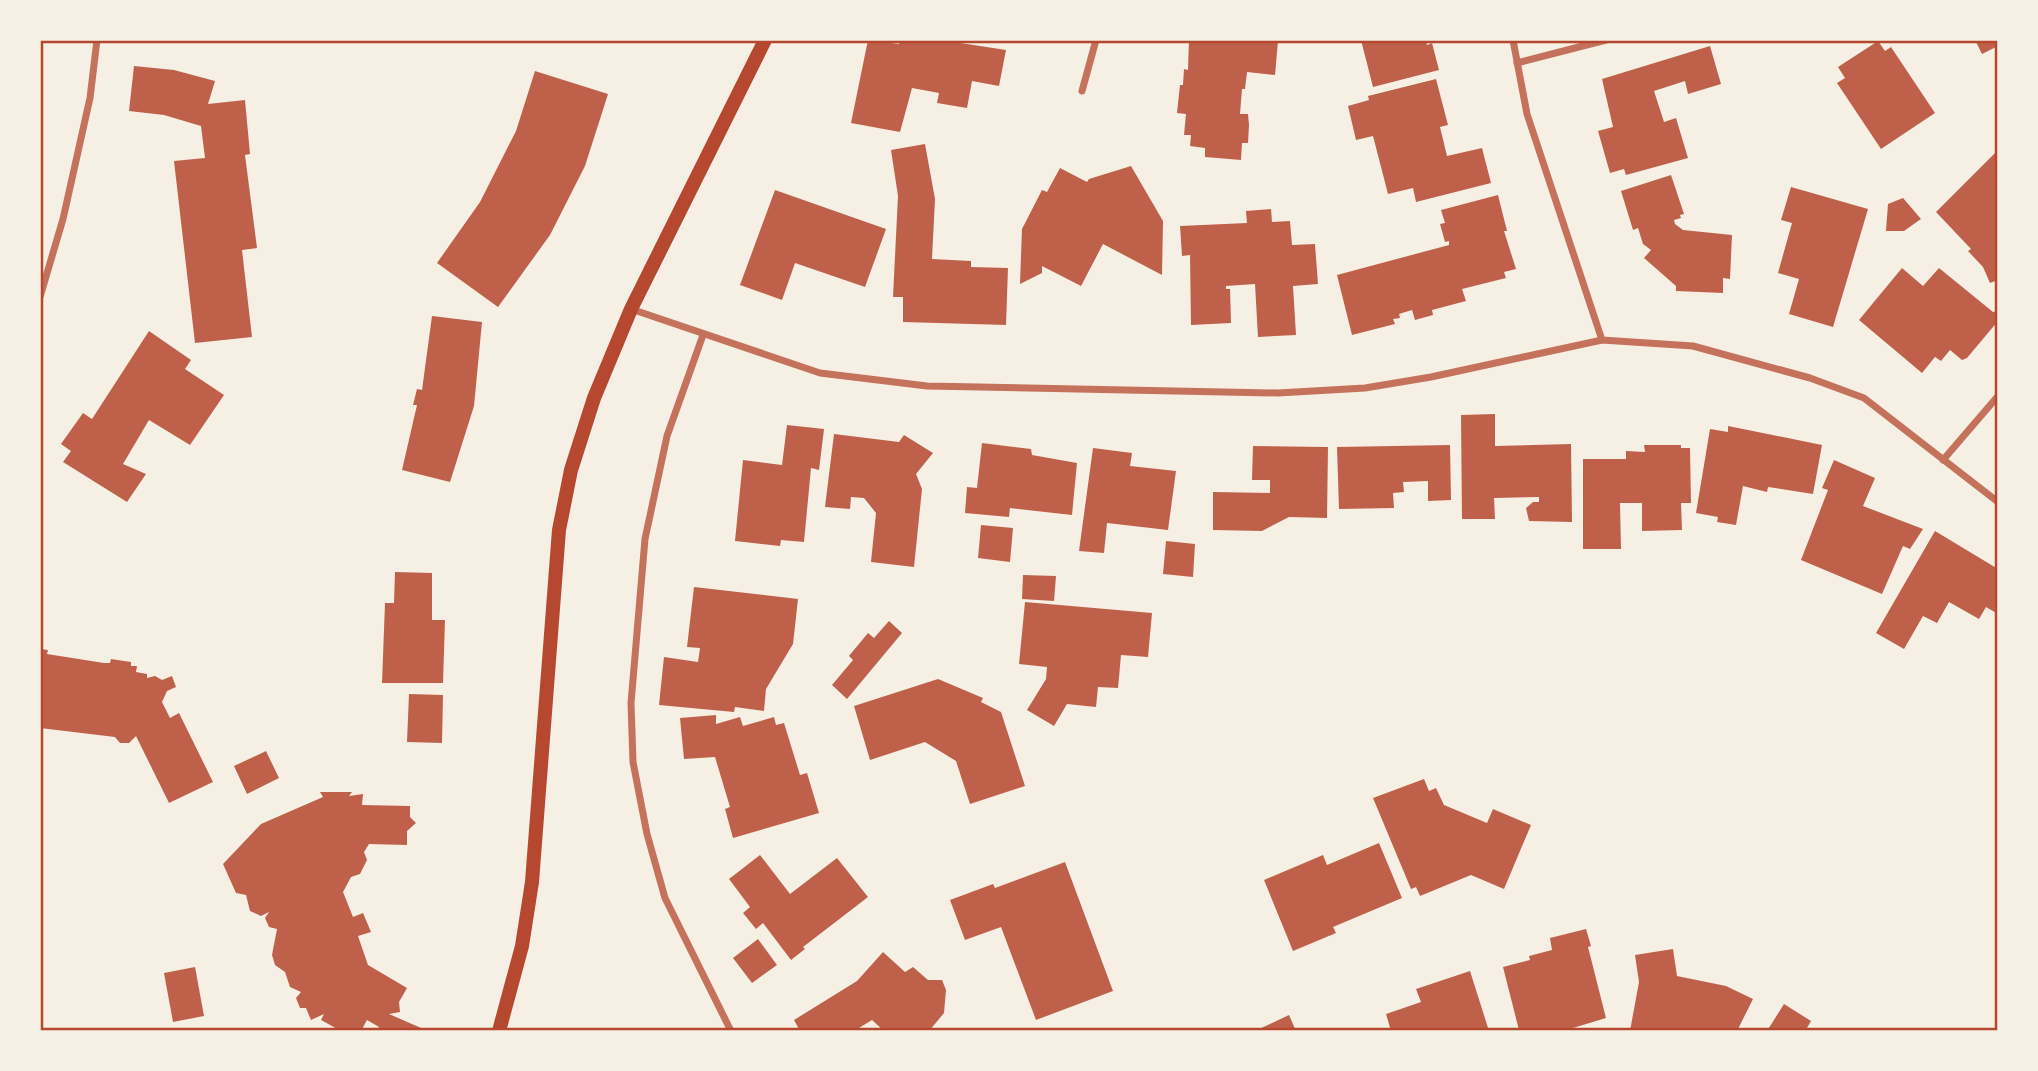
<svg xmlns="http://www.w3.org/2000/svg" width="2038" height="1071" font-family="Karla,sans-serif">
  <rect width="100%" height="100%" fill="#f6efe4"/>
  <g fill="#bf614a">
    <polygon points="868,40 899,44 900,40 941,40 1006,50 999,86 972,81 967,108 937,103 939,93 912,88 900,132 851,123"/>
    <polygon points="1189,40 1278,41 1275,75 1247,72 1245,89 1242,89 1240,114 1248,114 1249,125 1248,143 1242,143 1241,160 1205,157 1205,148 1190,146 1191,135 1184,135 1186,114 1177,113 1180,85 1183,85 1184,69 1188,70"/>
    <polygon points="1361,40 1426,40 1427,45 1432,43 1439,70 1373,87"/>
    <polygon points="1975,40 1998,40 1998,46 1982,54"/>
    <polygon points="1878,41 1885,51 1891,47 1935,113 1881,149 1837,83 1845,78 1838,67"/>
    <polygon points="1710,46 1721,84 1688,94 1685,81 1654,91 1664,122 1676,118 1688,158 1626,175 1624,169 1610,173 1598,131 1613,127 1602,79"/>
    <polygon points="134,66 174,70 215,81 208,104 245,100 250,154 245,155 257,248 242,250 252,337 195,343 174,161 205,158 201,126 164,115 129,111"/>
    <polygon points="535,71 608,94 585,166 550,235 498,307 437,263 480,202 516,131"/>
    <polygon points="1436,79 1448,125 1440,127 1447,156 1482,148 1491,183 1416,202 1413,188 1388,194 1373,136 1356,140 1348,106 1369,100 1368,96"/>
    <polygon points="925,144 935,199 932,259 971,261 971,267 1008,268 1006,325 903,322 903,297 893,297 898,196 891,150"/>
    <polygon points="1998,150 1998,280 1990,283 1983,267 1968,251 1971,249 1936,212"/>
    <polygon points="1131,166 1163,221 1162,275 1103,244 1081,286 1042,266 1042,273 1020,284 1022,229 1042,190 1047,192 1060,168 1087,182 1089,179"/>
    <polygon points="1671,175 1684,214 1680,215 1681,218 1674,220 1675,224 1683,230 1732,235 1730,279 1723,278 1723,293 1676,291 1676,286 1644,258 1651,250 1643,244 1638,228 1633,230 1621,191"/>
    <polygon points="1791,187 1868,209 1833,327 1789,314 1799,279 1778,273 1792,223 1781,220"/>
    <polygon points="775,190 886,229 865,287 795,263 782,300 740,285"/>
    <polygon points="1498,195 1507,231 1504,231 1516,269 1504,272 1506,278 1462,289 1466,301 1432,310 1433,315 1415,320 1412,310 1399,314 1400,318 1393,319 1395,324 1352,335 1337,275 1449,245 1449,241 1445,242 1440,224 1445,223 1441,210"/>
    <polygon points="1903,198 1921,219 1904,231 1886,231 1888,204"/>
    <polygon points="1271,209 1272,222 1290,221 1292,245 1315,244 1318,284 1293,286 1296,335 1258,337 1255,284 1226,286 1226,289 1230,289 1231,323 1191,325 1190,255 1182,256 1180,226 1247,223 1246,211"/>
    <polygon points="1902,268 1923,286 1939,268 1993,312 1998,311 1998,321 1967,358 1962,360 1950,350 1941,361 1935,357 1922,373 1859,320"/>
    <polygon points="432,316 482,322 474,406 450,482 402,470 417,405 413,405 417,389 422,390"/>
    <polygon points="149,331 191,360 185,369 224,395 190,445 149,420 123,464 146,474 127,502 63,462 71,451 61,444 83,413 92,419"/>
    <polygon points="1495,414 1495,446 1571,444 1572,522 1529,521 1526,508 1533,502 1539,502 1539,497 1494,498 1495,519 1462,519 1461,415"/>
    <polygon points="787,425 824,429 819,470 811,468 804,542 781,540 780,546 735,541 743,460 782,465"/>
    <polygon points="1728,426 1822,445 1813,494 1768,487 1767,492 1743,486 1736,525 1717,522 1718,517 1696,513 1710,429 1728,432"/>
    <polygon points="834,434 899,442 904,435 933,453 916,474 922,489 914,567 871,562 876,513 864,498 851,497 850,509 825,507"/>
    <polygon points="982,443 1031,449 1032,455 1077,463 1072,515 1010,508 1009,517 965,513 967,487 977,488"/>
    <polygon points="1450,445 1451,500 1428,501 1428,481 1403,482 1404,492 1393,493 1394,508 1339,509 1337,447"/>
    <polygon points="1644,445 1681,445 1681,448 1690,448 1691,503 1681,503 1682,530 1642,531 1642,503 1620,503 1621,549 1583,549 1583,459 1626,459 1626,451 1645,452"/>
    <polygon points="1253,446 1328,447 1327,518 1289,517 1262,531 1213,530 1213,492 1270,493 1270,480 1252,480"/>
    <polygon points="1093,448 1132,453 1130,466 1176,471 1168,530 1107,523 1104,553 1079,551"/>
    <polygon points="1834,460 1875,478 1863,506 1923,529 1910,549 1903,546 1882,594 1801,560 1828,490 1822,488"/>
    <polygon points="981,525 1013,528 1010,562 978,558"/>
    <polygon points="1935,531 1998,569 1998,614 1986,607 1979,619 1949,602 1937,623 1923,616 1904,649 1876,633"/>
    <polygon points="1166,541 1195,544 1193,577 1163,574"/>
    <polygon points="395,572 432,573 432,620 445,620 443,683 382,683 385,603 394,603"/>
    <polygon points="1023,575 1056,576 1054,601 1022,599"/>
    <polygon points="694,587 798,599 793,644 766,689 764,711 735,707 734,712 659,705 664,657 698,662 700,648 687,647"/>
    <polygon points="1025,602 1152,613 1148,657 1121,655 1118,688 1098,687 1096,707 1067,704 1054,726 1027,710 1046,679 1047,667 1019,664"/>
    <polygon points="889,621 902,633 847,699 832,685 853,660 849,656 868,633 874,638"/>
    <polygon points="40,649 48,650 47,654 104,663 110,663 111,659 131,662 131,666 137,666 136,672 147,674 147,678 155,676 162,680 172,676 176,687 167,691 162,702 170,718 179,713 213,782 169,803 136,736 129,743 120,743 115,737 40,728"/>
    <polygon points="938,679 983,698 981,702 1001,712 1025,786 970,804 956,761 925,742 870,760 854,706"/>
    <polygon points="409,694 443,695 442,743 407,742"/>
    <polygon points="716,715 716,724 740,717 743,726 774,717 776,725 784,723 800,775 807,773 819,813 733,838 725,809 730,807 715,757 684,759 680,718"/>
    <polygon points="266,751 279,778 247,794 234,766"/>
    <polygon points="1424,779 1429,791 1436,788 1444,805 1487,823 1493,809 1531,825 1504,889 1471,875 1420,896 1416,887 1411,889 1373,798"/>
    <polygon points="320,792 352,792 349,796 363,794 362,805 410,806 410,817 416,823 407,831 407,845 369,844 364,852 367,860 360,874 351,877 343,892 353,917 363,913 371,932 358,936 368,965 407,988 399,1002 400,1012 389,1014 428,1031 377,1031 379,1027 367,1020 361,1031 341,1031 321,1020 324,1014 311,1020 306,1008 300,1008 296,998 301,992 290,987 285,972 275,965 272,955 277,929 269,927 265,918 269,912 261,916 250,911 246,895 236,893 223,864 261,824 323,797"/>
    <polygon points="1379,843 1402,898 1333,927 1336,933 1293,951 1264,880 1323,855 1327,865"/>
    <polygon points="760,855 790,894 837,858 868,897 803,947 805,949 791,960 763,923 756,929 743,913 750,907 729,879"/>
    <polygon points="1065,862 1113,991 1036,1020 1001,927 965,940 950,900 993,884 995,888"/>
    <polygon points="1586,929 1591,946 1588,947 1606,1018 1563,1031 1519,1030 1503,967 1530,960 1529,956 1552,950 1550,938"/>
    <polygon points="758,939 777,965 752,983 733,958"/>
    <polygon points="1673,949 1677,976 1726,986 1753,999 1737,1031 1630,1031 1639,982 1635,955"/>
    <polygon points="883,952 905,972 913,967 928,980 942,980 946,990 944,1013 929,1031 884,1031 872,1020 854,1031 800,1031 794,1020 857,981"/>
    <polygon points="195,967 204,1016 173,1022 164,973"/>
    <polygon points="1470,971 1489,1031 1391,1031 1386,1014 1421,1002 1416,989"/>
    <polygon points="1784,1004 1811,1021 1807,1028 1811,1031 1767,1031"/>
    <polygon points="1289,1015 1296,1031 1255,1031"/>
  </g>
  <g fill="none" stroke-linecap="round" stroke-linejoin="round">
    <g stroke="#c5725c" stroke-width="7">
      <polyline points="1513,40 1527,114 1602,340"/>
      <polyline points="1517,63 1606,40"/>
      <polyline points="1082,91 1096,40"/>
      <polyline points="40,297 63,219 90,98 97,40"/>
      <polyline points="631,309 820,373 927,386 1278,393 1365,388 1431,377 1602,340 1693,346 1810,378 1864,398 1998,502"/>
      <polyline points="703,335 667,436 645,539 631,703 633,762 647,834 665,898 731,1031"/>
      <polyline points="1943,460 1998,396"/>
    </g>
    <polyline stroke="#b5482f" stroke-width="14" points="499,1031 522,946 532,882 559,530 571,470 594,398 631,309 765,40"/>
  </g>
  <rect width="2038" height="1071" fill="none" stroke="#f6efe4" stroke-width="84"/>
  <rect x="42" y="42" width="1954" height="987" fill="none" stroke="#b5482f" stroke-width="2.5"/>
</svg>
